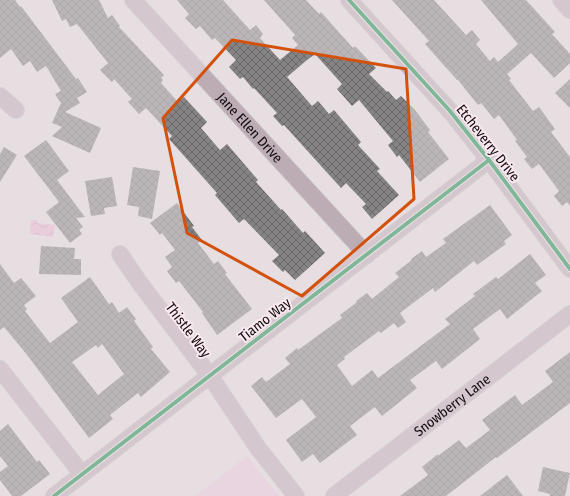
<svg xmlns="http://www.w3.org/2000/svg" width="570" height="496" font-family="'Fira Sans Condensed',sans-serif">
  <defs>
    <pattern id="water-waves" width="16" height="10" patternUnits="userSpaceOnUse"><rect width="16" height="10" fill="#eeb8d2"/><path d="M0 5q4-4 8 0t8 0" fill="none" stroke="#cb9db3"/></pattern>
    <pattern id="building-cross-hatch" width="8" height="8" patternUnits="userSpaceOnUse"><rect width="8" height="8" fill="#858383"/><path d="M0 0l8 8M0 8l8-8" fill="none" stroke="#6b6a6a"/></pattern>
  </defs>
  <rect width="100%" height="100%" fill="#e7dee2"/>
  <polygon fill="#eccbdb" points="247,456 279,496 195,496"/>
  <polygon fill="url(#water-waves)" points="31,220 37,220 37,223 55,225 53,237 30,234"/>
  <g fill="url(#building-cross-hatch)" fill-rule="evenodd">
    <polygon points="0,0 15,0 20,7 21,6 76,79 78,78 87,92 77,98 80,103 65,112 101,128 90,153 52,136 62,127 52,123 61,103 55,94 61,91 46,66 37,72 30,61 23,66 11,49 0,58"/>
    <polygon points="52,0 99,0 108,18 112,15 120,26 119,27 164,75 161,78 163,80 161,83 178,102 184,97 207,122 201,128 220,150 227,144 258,180 256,182 281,210 282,209 303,233 305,231 325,253 295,280 285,270 283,272 272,261 279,255 244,219 239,223 215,195 217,193 169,139 172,136 146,108 139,114 128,102 132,99 114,79 112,82 100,70 108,63 77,24 70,27 66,19 62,21"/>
    <polygon points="177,0 223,0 250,30 256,25 263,34 260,38 280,60 298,45 292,38 295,35 264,0 306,0 319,14 321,12 353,48 355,46 376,68 369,74 387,92 388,91 396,100 401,96 415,110 430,130 428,132 449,159 420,182 399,155 397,157 388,145 393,141 359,100 352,106 337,89 342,84 315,54 307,60 287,77 312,106 318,101 329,114 334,110 361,142 358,145 380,169 377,171 399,195 372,219 362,207 366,204 346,183 341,188 284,125 282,126 273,116 277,113 254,88 253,89 243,77 240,79 229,67 236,60 215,38 212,40 200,26 196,29 185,18 189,14"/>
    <polygon points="392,0 434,0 466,35 472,30 480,40 476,44 490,61 494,57 498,62 518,44 481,0 526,0 555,32 552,34 570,54 570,63 554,78 531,53 507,74 511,79 509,80 533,111 539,107 555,129 551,132 570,157 570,206 567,202 562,206 554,196 559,191 539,164 532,169 524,159 527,157 515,141 517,140 499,115 494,119 481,103 478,105 458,80 457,80 425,44 429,41"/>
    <polygon points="570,79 570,108 555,93"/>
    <polygon points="46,140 69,171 57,180 85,217 76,218 83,227 79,230 82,234 70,243 46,212 59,202 24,156"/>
    <polygon points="4,147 17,155 0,182 0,154"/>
    <polygon points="133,167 160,171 152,219 138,216 139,207 127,205"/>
    <polygon points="112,177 117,206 104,208 105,214 91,216 85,181"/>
    <polygon points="177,203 194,226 192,227 202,240 198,243 214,264 218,261 227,273 225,274 252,309 217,335 202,313 203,312 179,281 176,283 167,271 172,267 165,257 175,250 162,233 160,235 150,223"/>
    <polygon points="490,205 512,235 504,241 506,244 477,265 474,261 435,292 433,288 400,313 406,322 398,328 394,323 381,333 379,331 344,357 345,359 337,365 352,386 372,370 378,378 450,324 445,319 475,296 473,294 496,277 498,279 530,254 546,275 535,283 542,291 507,319 500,309 473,329 480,339 442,369 436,361 410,380 417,388 382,416 375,407 350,426 357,435 320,463 313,454 302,462 286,440 316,417 302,399 276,418 251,386 262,377 266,382 290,364 285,358 297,348 298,350 342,318 340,315 357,302 356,301 367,293 372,299 399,277 395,273 412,260 411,259 422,251 426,257 446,243 443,239"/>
    <polygon points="41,246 75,248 74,259 81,259 81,275 39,274"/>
    <path d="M0 264 14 283 21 278 36 296 24 305 27 309 25 311 50 343 78 322 61 298 90 277 109 304 112 302 119 313 127 307 136 319 134 321 153 347 151 349 170 372 141 397 138 393 110 415 113 419 89 438 28 356 4 327 0 330ZM102 344 124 374 98 395 72 362 96 345 98 348Z"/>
    <polygon points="570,352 570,403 497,458 496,457 446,496 400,496 428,475 422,467 438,454 438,456 459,440 466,448 490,430 482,420 515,395 522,405 553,382 545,371"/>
    <polygon points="8,424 37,462 39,460 50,474 21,496 12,496 0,480 0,472 8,466 0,456 0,431"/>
    <polygon points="543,467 570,473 565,496 550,496 550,494 538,491"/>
    <polygon points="507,475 523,496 480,496"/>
  </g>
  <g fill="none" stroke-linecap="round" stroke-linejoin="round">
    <g stroke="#c4bdc0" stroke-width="18">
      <g id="street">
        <path id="s1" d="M133 0 367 255"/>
        <polyline points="349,0 450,111 489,160 570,269"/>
        <polyline points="561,0 570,10"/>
        <polyline points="0,96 16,110"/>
        <polyline points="120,254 139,282 210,376 258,448 296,496"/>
        <polyline points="0,369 82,474"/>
        <polyline points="54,496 489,160"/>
        <path id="s2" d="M334 496 570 314"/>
      </g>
    </g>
    <use href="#street" stroke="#bcacb4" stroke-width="16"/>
    <g stroke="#f9e8ef" stroke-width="6">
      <g id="cycleway">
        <polyline points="349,0 450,111 489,160 570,269"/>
        <polyline points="54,496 489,160"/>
      </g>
    </g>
    <use href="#cycleway" stroke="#00873e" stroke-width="4"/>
  </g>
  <path d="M0 0H570V496H0ZM232 40 406 69 414 199 302 296 187 233 163 118Z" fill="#e7dee2" fill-opacity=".55" fill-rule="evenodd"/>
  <path fill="none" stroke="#d3510c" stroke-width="3" stroke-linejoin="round" d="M232 40 406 69 414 199 302 296 187 233 163 118Z"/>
  <g text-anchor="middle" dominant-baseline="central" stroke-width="4" stroke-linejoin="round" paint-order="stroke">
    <g font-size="14" fill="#120d0f" stroke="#f9e8ef">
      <text stroke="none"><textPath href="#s1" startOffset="173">Jane Ellen Drive</textPath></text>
      <text transform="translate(488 143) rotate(52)">Etcheverry Drive</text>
      <text transform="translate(265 320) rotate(-38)">Tiamo Way</text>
      <text transform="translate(188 330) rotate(53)">Thistle Way</text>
      <text stroke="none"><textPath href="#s2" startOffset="149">Snowberry Lane</textPath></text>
    </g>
  </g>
</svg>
